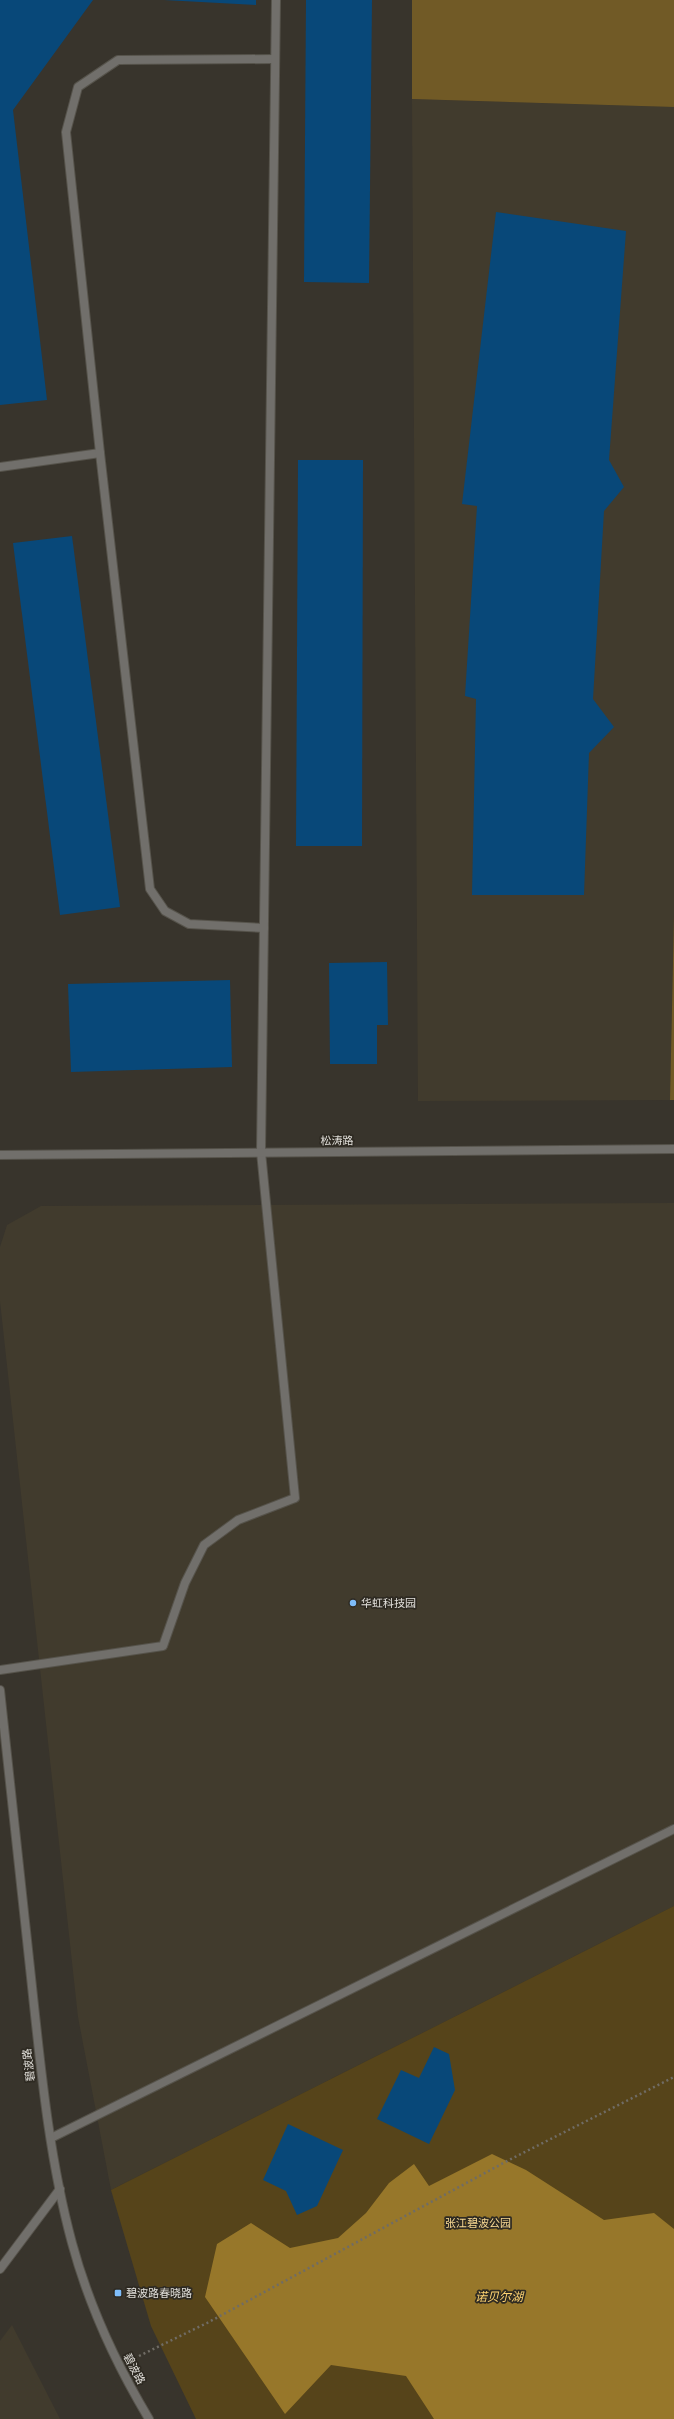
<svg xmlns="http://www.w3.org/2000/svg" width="674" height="2419" font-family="'Varela Round','Noto Sans SC',sans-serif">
  <rect width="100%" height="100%" fill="#38342c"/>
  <g fill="#413b2d">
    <polygon points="412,99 674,107 674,915 670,1100 418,1101"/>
    <polygon points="674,1203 674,1906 111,2190 78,2017 0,1301 0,1247 7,1225 41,1206"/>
    <polygon points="12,2325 58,2415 60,2419 0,2419 0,2341"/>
  </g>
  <polygon fill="#56441a" points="674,1906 674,2419 196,2419 151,2326 111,2190"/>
  <g fill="#715a26">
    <polygon points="412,0 674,0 674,107 412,99"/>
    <polygon points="674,915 674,1100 670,1100"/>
  </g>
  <polygon fill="#97772a" points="492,2154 526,2170 604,2220 654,2213 674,2229 674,2419 434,2419 406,2376 331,2365 285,2414 205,2297 217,2244 251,2223 290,2248 338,2238 366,2213 389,2183 414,2164 429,2186"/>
  <g fill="#084879">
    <polygon points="0,0 93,0 13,110 47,400 0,405"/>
    <polygon points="164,0 256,0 256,5"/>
    <polygon points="306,0 372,0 369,283 304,282"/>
    <polygon points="496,212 626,231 609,460 624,487 604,511 593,699 614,727 589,753 584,895 472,895 476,699 465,696 477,506 462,504"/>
    <polygon points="298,460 363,460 362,846 296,846"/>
    <polygon points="72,536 120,907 60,915 13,543"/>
    <polygon points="387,962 388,1025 377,1025 377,1064 330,1064 329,963"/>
    <polygon points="230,980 232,1067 71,1072 68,984"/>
    <polygon points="434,2047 449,2054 455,2090 429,2144 377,2119 401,2070 419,2078"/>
    <polygon points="288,2124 343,2150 317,2206 297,2215 286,2191 263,2180"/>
  </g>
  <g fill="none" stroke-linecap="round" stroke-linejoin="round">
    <g stroke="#56534b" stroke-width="10">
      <g id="service">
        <polyline points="0,467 100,453"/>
        <polyline points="264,928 189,924 165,911 150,889 100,453 66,132 78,87 118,60 275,59"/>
        <polyline points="0,1670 163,1646 185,1583 204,1545 238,1520 295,1498 261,1152 276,0"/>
        <polyline points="51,2138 674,1829"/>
        <polyline points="0,2269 60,2189"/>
      </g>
    </g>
    <g stroke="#56534b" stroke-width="10">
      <polyline id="minor" points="0,1155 674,1149"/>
    </g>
    <g stroke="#56534b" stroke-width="10">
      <path id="tertiary" d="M0 1690C10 1783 20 1875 30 1968 40 2060 48 2154 72 2243 89 2306 116 2364 149 2419"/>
    </g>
    <polyline stroke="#706c65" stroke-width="2.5" stroke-dasharray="2 3" stroke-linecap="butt" points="139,2356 207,2323 509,2160 674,2077"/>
    <use href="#service" stroke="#716f6b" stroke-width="8"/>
    <use href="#minor" stroke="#716f6b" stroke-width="8"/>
    <use href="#tertiary" stroke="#716f6b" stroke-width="8"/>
  </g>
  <g fill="#7fbdfa" stroke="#2e2a22" stroke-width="1.5">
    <circle cx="353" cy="1603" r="4"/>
    <rect x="114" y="2289" width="8" height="8" rx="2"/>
  </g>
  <g text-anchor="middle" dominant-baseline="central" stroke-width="3.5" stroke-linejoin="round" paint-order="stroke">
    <g font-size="11" fill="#e1dfda" stroke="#2e2a22">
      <text transform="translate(337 1141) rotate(-1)">松涛路</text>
      <text transform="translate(29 2065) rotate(-97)">碧波路</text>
      <text transform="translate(134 2369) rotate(62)">碧波路</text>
    </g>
    <g font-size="11" fill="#e1dfda" stroke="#2e2a22" text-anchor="start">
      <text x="361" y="1603">华虹科技园</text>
      <text x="126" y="2293">碧波路春晓路</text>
    </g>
    <g font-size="11" fill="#f8d993" stroke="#2e2a22">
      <text x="478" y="2223">张江碧波公园</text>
    </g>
    <g font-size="12" font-style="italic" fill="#fed371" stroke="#2e2a22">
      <text x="499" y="2297">诺贝尔湖</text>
    </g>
  </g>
</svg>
